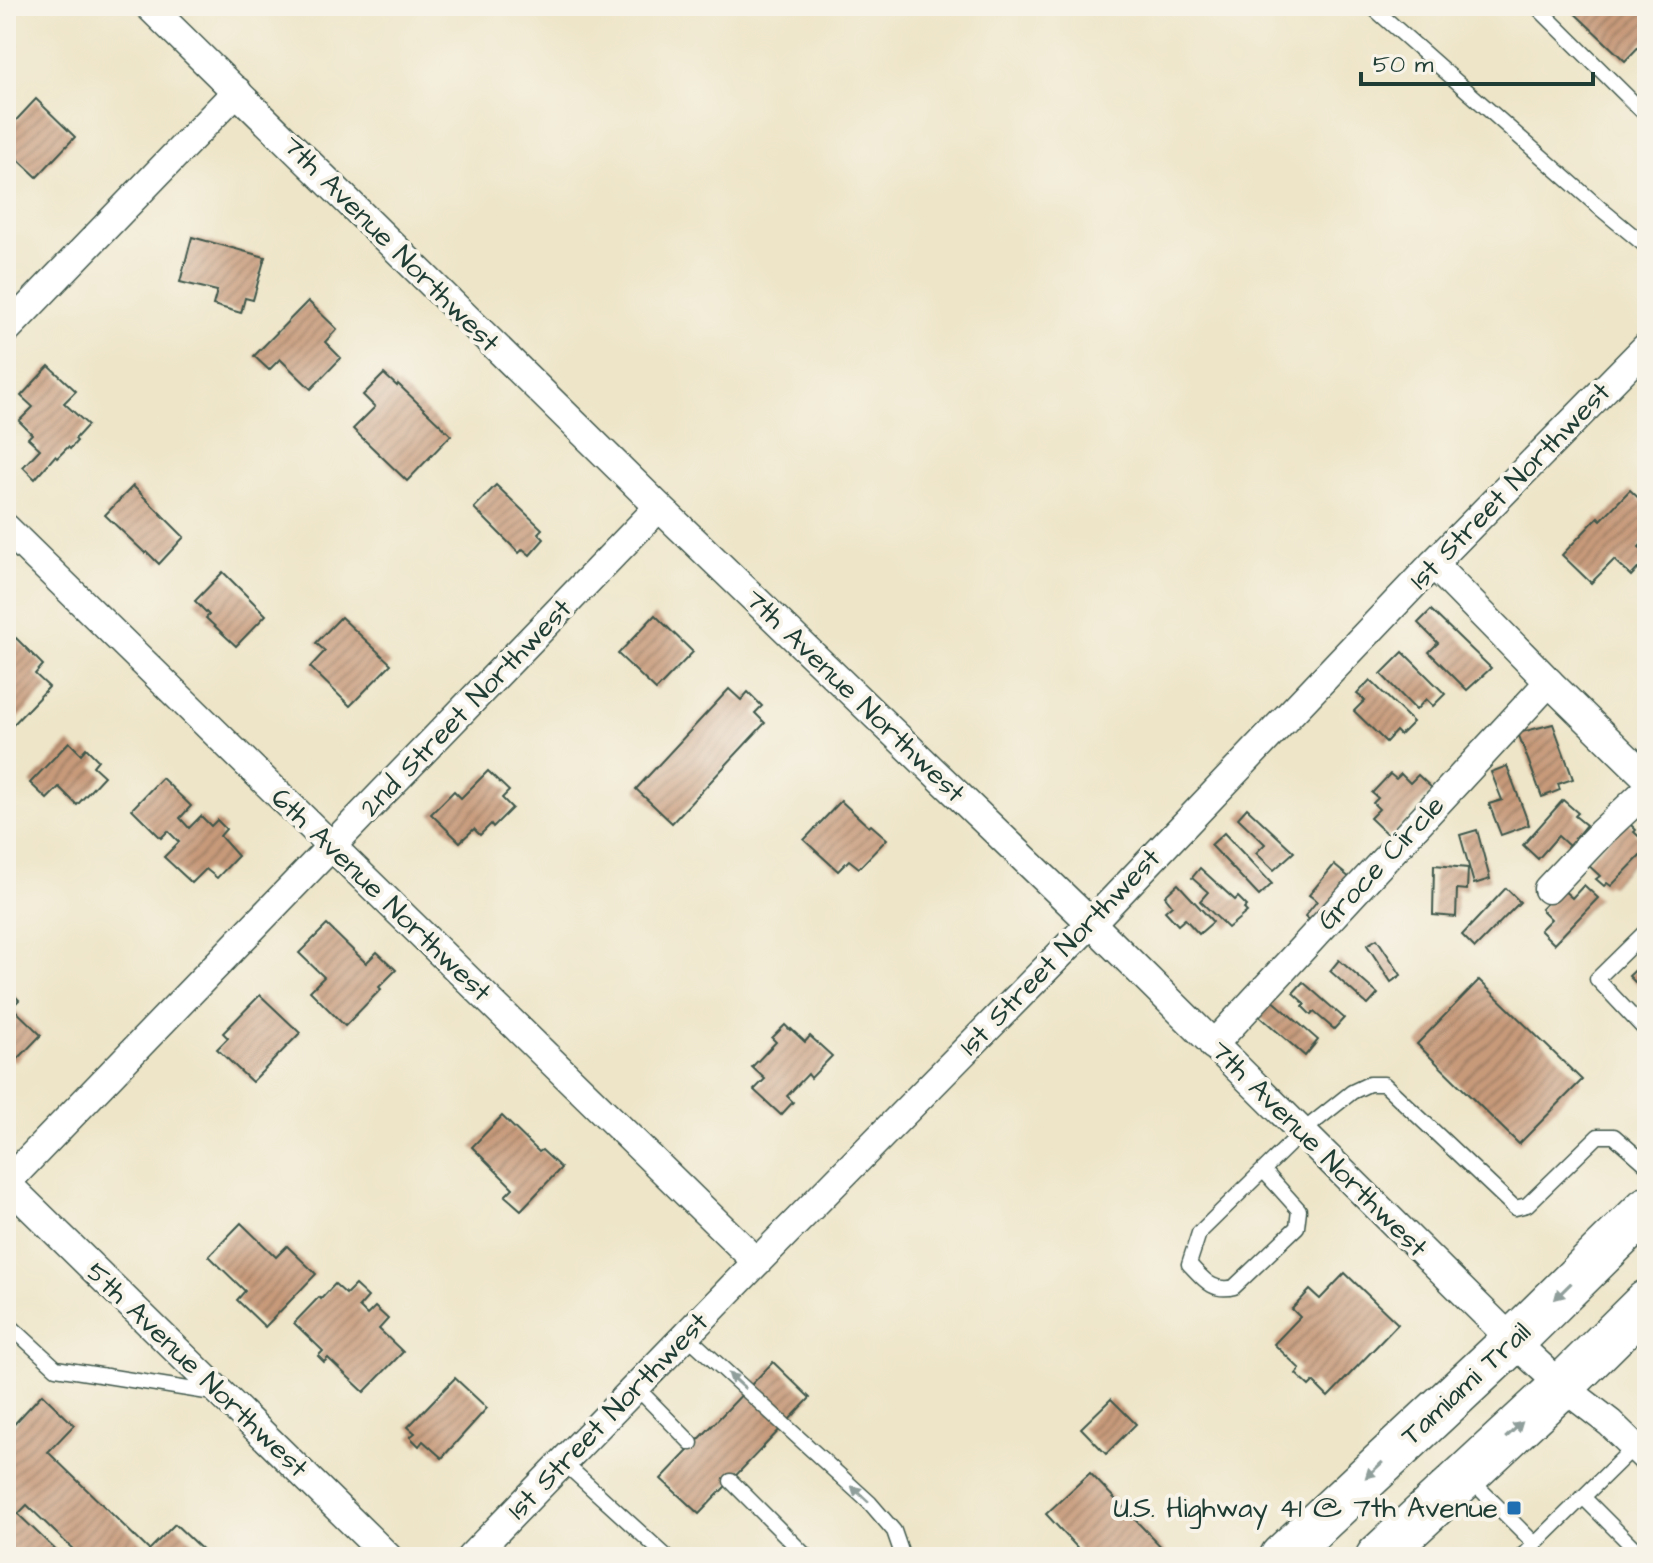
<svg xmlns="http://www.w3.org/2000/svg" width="1653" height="1563" font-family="'Architects Daughter',sans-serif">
  <defs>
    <pattern id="building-hatch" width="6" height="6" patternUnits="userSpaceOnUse" patternTransform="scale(2)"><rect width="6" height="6" fill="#c79a7a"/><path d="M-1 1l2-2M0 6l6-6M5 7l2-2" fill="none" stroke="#a17f65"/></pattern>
  </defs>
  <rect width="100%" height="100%" fill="#f7f3e8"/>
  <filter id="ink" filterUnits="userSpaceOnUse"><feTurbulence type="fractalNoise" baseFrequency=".0125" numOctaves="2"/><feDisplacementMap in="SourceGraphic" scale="16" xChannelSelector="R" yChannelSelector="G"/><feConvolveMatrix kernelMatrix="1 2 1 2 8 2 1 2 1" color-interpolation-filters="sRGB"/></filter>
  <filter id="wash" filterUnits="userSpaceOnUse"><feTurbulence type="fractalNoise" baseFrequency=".006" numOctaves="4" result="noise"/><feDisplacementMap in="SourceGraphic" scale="32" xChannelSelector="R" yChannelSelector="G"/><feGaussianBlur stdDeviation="1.8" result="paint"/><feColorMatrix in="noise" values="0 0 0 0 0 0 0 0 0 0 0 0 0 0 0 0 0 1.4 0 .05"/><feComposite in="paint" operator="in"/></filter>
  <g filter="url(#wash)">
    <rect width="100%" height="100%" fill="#eee5c8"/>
    <g id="blocks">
      <g fill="url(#building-hatch)">
        <polygon points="1567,6 1647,6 1647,38 1625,61"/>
        <polygon points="36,99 75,137 37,177 6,148 6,131"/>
        <polygon points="192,237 265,257 253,300 245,298 241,313 213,305 217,291 180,282"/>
        <polygon points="308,301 337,329 325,342 341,358 311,389 280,359 269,370 254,356"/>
        <polygon points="49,366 76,391 64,403 88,425 75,439 77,441 70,449 68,447 57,458 55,456 35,479 23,467 40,449 28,438 32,434 19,421 33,407 21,396"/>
        <polygon points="384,374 397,386 398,384 451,435 407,481 353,429 375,407 363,395"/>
        <polygon points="496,485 542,529 538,533 544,539 530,555 523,549 519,553 474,508"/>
        <polygon points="133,486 184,537 159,564 147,552 145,553 105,515"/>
        <polygon points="1630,490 1647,506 1647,539 1639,547 1647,554 1647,559 1631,576 1614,560 1591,583 1562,555 1598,517 1601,520"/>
        <polygon points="223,572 266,615 236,646 206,618 209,615 195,601"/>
        <polygon points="1431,610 1491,668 1467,690 1429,652 1438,643 1418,623"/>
        <polygon points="655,615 693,652 656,690 618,654"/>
        <polygon points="341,617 391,664 350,706 310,667 325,651 316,643"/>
        <polygon points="6,637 12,643 16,638 43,665 35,674 49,687 10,728 6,724 6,705 9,702 6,699"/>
        <polygon points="1403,652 1445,694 1433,706 1426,699 1416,710 1381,674"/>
        <polygon points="1370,680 1413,722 1400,735 1396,731 1386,742 1354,711 1365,700 1357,694"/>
        <polygon points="729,689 741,700 748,692 762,706 755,713 765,723 672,823 636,789"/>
        <polygon points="1553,724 1573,779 1558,784 1560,790 1542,797 1518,733"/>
        <polygon points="69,742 81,754 86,748 98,760 93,766 104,776 77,805 59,787 47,799 30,783"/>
        <polygon points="1507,766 1529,825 1501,835 1489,804 1502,800 1491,772"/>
        <polygon points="488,771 509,791 502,798 512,808 493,827 491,824 480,835 474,829 460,842 431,814 454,791 461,798"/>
        <polygon points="1390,774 1396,779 1401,774 1410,783 1418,775 1433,789 1390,837 1370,818 1379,809 1373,803 1378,798 1372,793"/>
        <polygon points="162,778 191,806 180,818 189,828 201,816 211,826 217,820 226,829 220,836 238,856 217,878 206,869 192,883 164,857 179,842 168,831 161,838 132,809"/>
        <polygon points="1563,800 1578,813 1575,816 1586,825 1569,846 1558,836 1538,859 1523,845"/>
        <polygon points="841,801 869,827 871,825 887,839 859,868 849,860 838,871 804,840"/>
        <polygon points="1247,808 1294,852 1274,870 1256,853 1265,844 1238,818"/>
        <polygon points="1627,821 1636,830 1634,832 1647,844 1647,849 1611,886 1607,883 1604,886 1596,879 1600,876 1586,863"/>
        <polygon points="1477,830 1490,879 1474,884 1460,835"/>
        <polygon points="1224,833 1272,884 1259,896 1211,845"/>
        <polygon points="1334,865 1356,883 1319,928 1305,916 1317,901 1309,895"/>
        <polygon points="1434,865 1468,868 1467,890 1457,889 1456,917 1433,915"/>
        <polygon points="1200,868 1235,900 1238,897 1247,906 1244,909 1247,912 1228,928 1200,901 1208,892 1192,878"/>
        <polygon points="1178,884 1213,922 1199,934 1185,919 1178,925 1165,911 1172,905 1165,896"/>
        <polygon points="1584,885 1598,898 1554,944 1540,930 1551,919 1541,909 1561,888 1572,898"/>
        <polygon points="1506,888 1520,902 1475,948 1462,935"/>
        <polygon points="327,925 366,963 377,952 396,970 379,987 381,989 345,1026 310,991 324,977 299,953"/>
        <polygon points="1377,939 1401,975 1391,982 1367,945"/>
        <polygon points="1647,959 1647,994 1629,976"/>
        <polygon points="1339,960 1378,994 1368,1005 1330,971"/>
        <polygon points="1479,980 1582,1080 1519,1144 1417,1044"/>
        <polygon points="1303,982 1344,1018 1334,1029 1314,1012 1311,1015 1303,1007 1305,1004 1293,993"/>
        <polygon points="6,987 19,1000 12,1007 41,1035 15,1062 6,1054"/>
        <polygon points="260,995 300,1033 252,1082 217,1049 228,1038 223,1033"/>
        <polygon points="1270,998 1318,1040 1305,1056 1256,1013"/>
        <polygon points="785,1025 790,1030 791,1029 805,1042 810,1036 832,1056 811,1078 808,1074 787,1096 793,1102 781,1115 754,1090 765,1079 752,1067 776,1042 772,1038"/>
        <polygon points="502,1116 539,1152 542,1150 561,1168 521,1210 505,1196 513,1188 472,1147"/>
        <polygon points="241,1223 276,1257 287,1246 316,1274 265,1327 237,1300 245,1291 209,1256"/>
        <polygon points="1345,1273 1398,1324 1328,1397 1313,1382 1309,1386 1296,1374 1300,1369 1274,1344 1300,1317 1292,1309 1310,1290 1320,1299"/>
        <polygon points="335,1284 346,1294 355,1285 368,1297 359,1307 367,1315 375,1307 388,1319 379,1329 403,1352 364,1392 328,1358 324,1362 318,1356 323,1351 294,1323 319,1297 321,1299"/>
        <polygon points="773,1362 810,1398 699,1514 661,1479"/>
        <polygon points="455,1378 487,1408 442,1458 423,1441 419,1446 410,1437 415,1433 408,1427"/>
        <polygon points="42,1394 74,1425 48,1452 149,1550 175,1524 210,1557 81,1557 27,1505 18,1514 63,1557 6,1557 6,1433"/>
        <polygon points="1111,1399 1136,1424 1106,1454 1081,1428"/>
        <polygon points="1090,1473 1171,1557 1086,1557 1046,1514"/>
      </g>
    </g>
  </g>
  <g filter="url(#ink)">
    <use href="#blocks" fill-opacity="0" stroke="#3e564a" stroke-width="2"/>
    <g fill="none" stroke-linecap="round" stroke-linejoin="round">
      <g stroke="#3e564a" stroke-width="17">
        <g id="lane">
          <polyline points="1371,6 1601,209 1647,247"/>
          <polyline points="1536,6 1647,116"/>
          <polyline points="1647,930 1597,979 1647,1032"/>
          <path d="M1263 1170 1299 1210 1297 1227 1234 1287C1212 1293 1203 1278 1189 1264L1199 1233 1303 1131 1352 1092 1369 1084H1384L1515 1208 1527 1205 1598 1136H1614L1647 1165"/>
          <polyline points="6,1322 56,1368 213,1393"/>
          <polyline points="686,1335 870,1503 894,1531 902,1554 901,1557"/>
          <polyline points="636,1387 691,1443"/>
          <polyline points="563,1462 667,1557"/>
          <polyline points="1469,1478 1535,1544"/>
          <polyline points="731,1481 807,1557"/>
          <polyline points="1583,1497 1643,1557"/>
          <polyline points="1522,1557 1634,1447"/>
        </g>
      </g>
      <g stroke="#3e564a" stroke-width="31">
        <g id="street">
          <polyline points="149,6 659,507 1091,923 1513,1341 1562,1386 1610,1423 1647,1459"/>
          <polyline points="6,330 237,91"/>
          <polyline points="6,528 757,1262"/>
          <polyline points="1433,564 1549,682 1647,778"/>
          <polyline points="1548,889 1602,832 1647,790"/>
          <polyline points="1213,1045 1549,682"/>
          <polyline points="6,1183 659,507"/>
          <polyline points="6,1183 388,1557"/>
          <polyline points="471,1557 757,1262 1091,923 1433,564 1647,346"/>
        </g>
      </g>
      <g stroke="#3e564a" stroke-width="47">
        <g id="primary">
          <polyline points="1282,1557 1513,1341 1647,1209"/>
          <polyline points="1378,1557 1562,1386 1647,1302"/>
        </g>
      </g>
      <use href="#lane" stroke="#fff" stroke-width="14"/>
      <use href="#street" stroke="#fff" stroke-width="28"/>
      <use href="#primary" stroke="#fff" stroke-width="44"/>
    </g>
    <defs><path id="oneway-solid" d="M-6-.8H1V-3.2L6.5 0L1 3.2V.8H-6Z" transform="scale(2)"/></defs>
    <g fill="#8f9e9a">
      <use href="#oneway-solid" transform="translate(1563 1291) rotate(135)"/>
      <use href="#oneway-solid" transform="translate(737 1381) rotate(-138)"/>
      <use href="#oneway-solid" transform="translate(1514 1430) rotate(-43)"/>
      <use href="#oneway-solid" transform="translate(1374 1470) rotate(137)"/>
      <use href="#oneway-solid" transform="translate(860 1494) rotate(-137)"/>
    </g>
  </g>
  <rect fill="#1f6fb2" stroke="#f7f3e8" stroke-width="3" x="1506" y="1500" width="16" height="16" rx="4"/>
  <g text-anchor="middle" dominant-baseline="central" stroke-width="8" stroke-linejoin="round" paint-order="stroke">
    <g font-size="28" fill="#1f3d34" stroke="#f7f3e8">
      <text transform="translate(391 244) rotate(45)">7th Avenue Northwest</text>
      <text transform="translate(1510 486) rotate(-46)">1st Street Northwest</text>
      <text transform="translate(855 696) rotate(44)">7th Avenue Northwest</text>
      <text transform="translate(466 708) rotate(-46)">2nd Street Northwest</text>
      <text transform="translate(1381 863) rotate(-47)">Groce Circle</text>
      <text transform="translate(381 895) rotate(44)">6th Avenue Northwest</text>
      <text transform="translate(1060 952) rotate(-46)">1st Street Northwest</text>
      <text transform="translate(1319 1149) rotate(45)">7th Avenue Northwest</text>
      <text transform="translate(197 1370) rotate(44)">5th Avenue Northwest</text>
      <text transform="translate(1466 1384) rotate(-43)">Tamiami Trail</text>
      <text transform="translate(608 1416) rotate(-46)">1st Street Northwest</text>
    </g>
    <g font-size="28" fill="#1f3d34" stroke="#f7f3e8" text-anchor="end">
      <text x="1498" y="1508">U.S. Highway 41 @ 7th Avenue</text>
    </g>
  </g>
  <rect width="1653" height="1563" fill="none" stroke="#f7f3e8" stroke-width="32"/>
  <path d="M1361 72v12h232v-12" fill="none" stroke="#1f3d34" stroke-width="4"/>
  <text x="1373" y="72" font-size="24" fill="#1f3d34" stroke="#f7f3e8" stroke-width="6" paint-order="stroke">50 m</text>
</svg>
